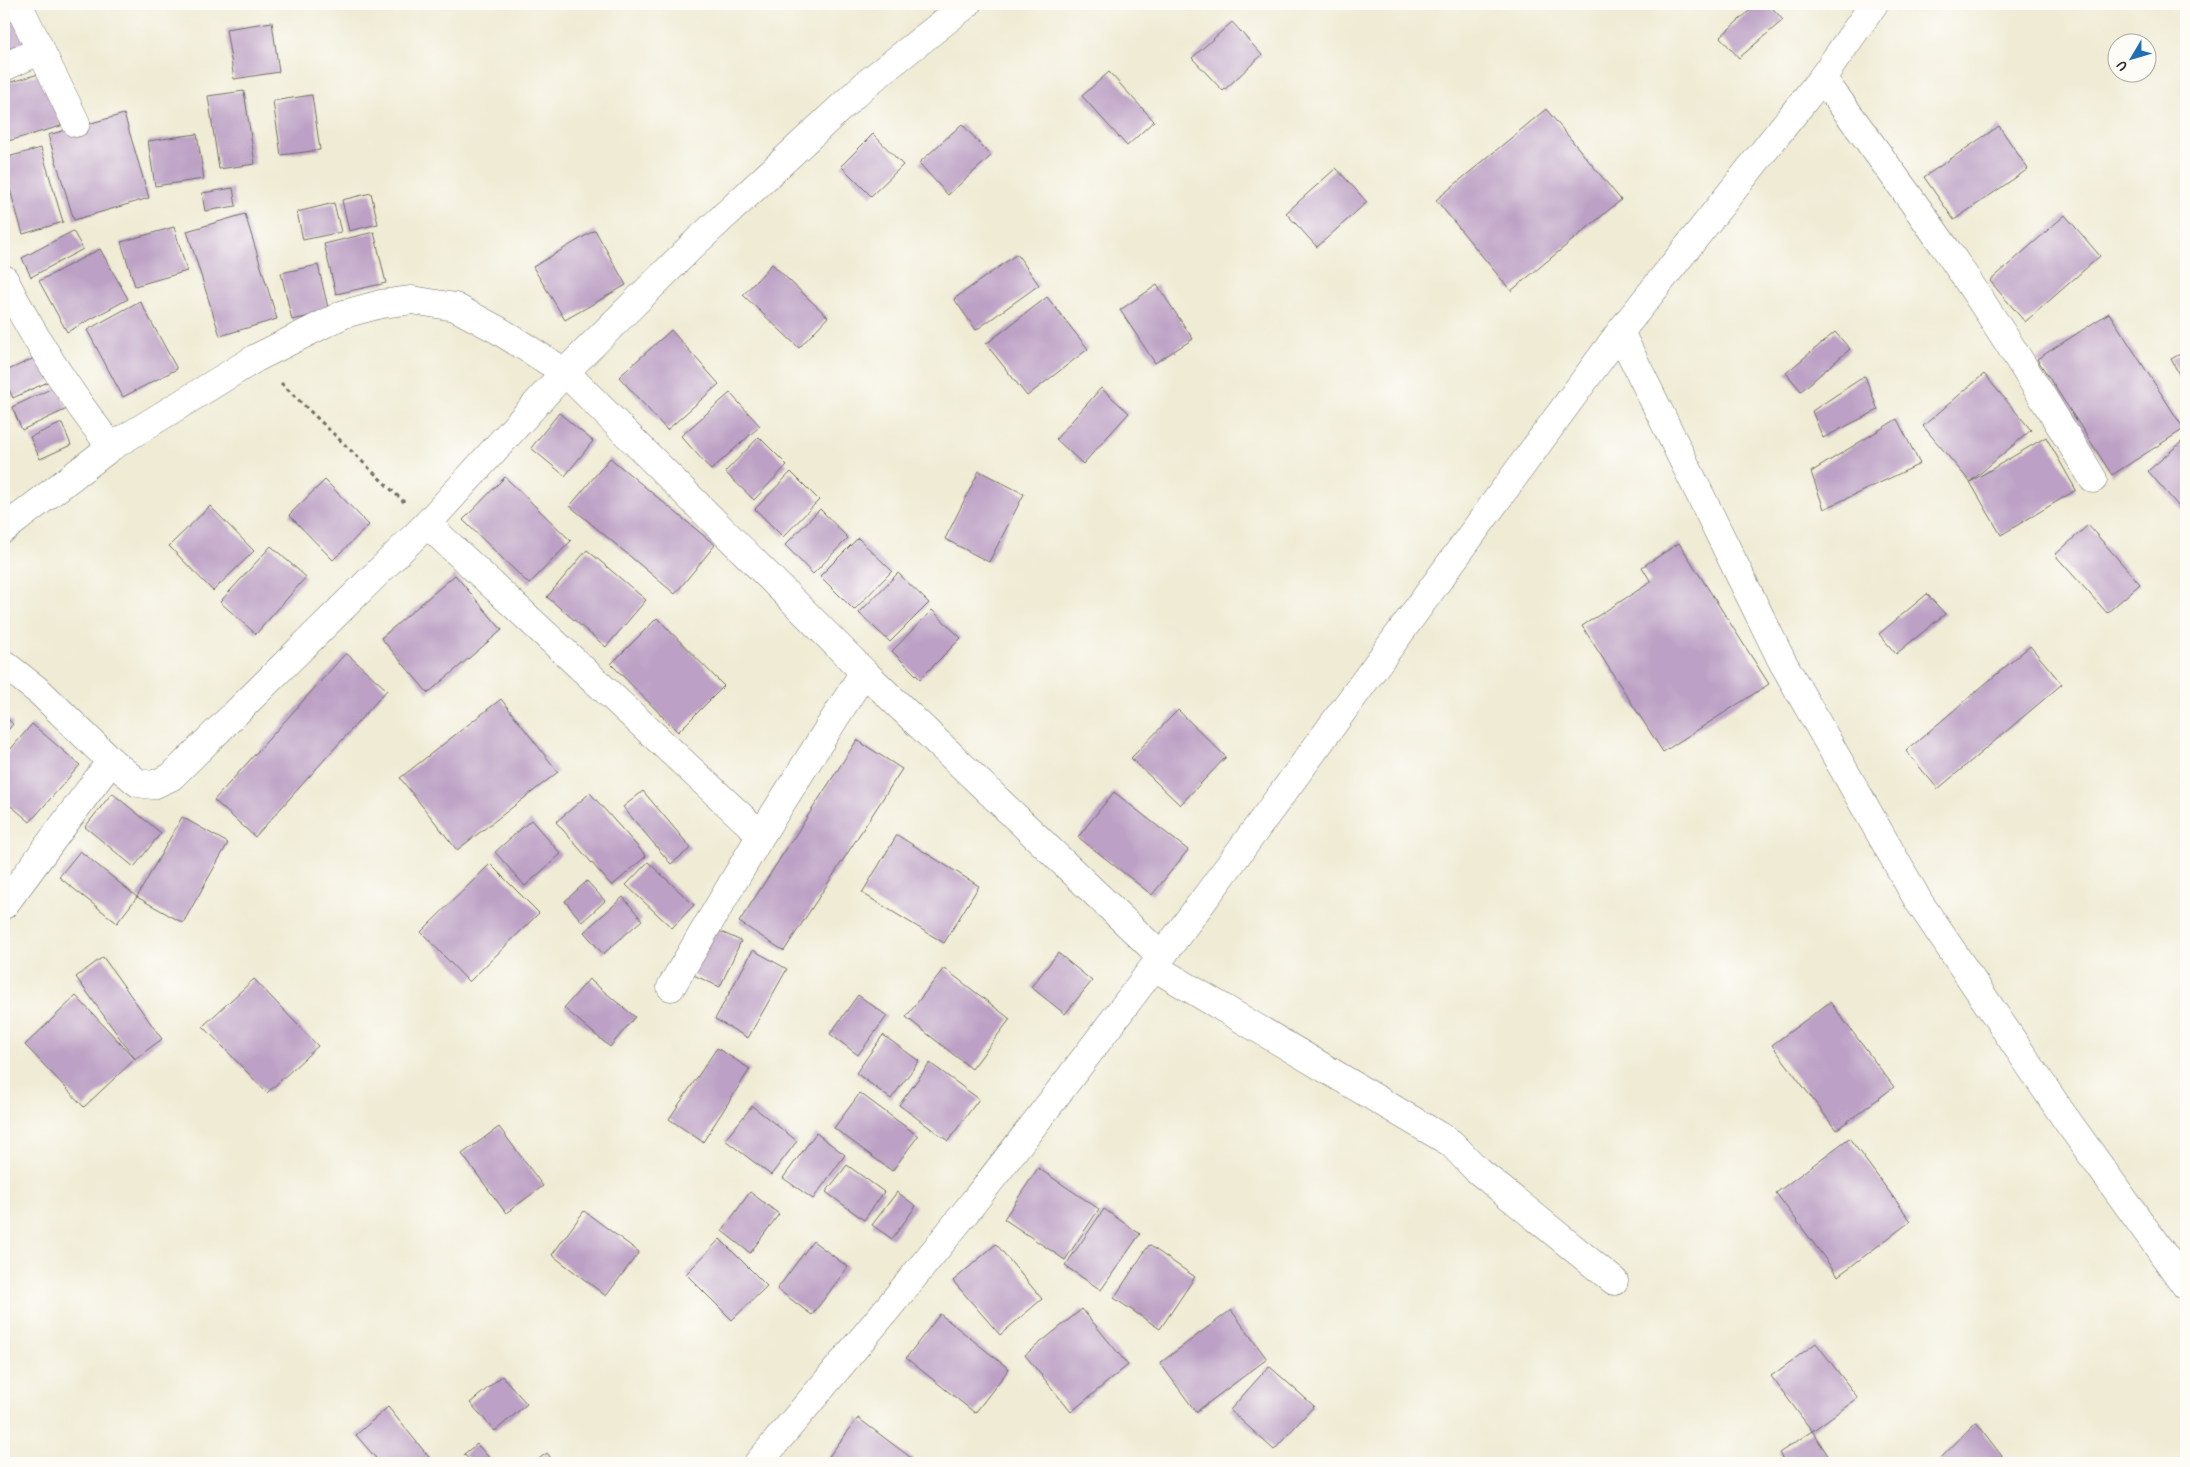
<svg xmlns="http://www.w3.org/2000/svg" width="2190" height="1467" font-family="'Patrick Hand',sans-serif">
  <rect width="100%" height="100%" fill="#fdfcf7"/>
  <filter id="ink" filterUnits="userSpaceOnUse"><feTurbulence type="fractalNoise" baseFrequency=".02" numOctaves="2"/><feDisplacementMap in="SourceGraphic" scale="10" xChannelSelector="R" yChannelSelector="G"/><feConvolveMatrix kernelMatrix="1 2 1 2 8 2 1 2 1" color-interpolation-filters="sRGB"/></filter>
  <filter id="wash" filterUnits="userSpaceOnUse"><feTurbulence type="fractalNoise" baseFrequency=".0096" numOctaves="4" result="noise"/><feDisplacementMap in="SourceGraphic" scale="20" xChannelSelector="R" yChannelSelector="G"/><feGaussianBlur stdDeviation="1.12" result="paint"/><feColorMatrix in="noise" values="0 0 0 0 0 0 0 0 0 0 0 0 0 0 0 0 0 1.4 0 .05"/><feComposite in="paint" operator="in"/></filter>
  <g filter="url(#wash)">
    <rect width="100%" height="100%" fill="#efebd4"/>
    <g id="blocks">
      <g fill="#bca0c5">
        <polygon points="4,4 14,4 34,49 4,62"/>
        <polygon points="1757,4 1769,4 1783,20 1739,58 1720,37"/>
        <polygon points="272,22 279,72 234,79 226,29"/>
        <polygon points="1232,22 1262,55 1223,91 1192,58"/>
        <polygon points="46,72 61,126 5,142 4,84"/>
        <polygon points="1109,72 1154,121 1127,146 1082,96"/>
        <polygon points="244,91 255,164 219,169 208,96"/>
        <polygon points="312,95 320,150 281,155 273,101"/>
        <polygon points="1546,109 1621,200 1511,291 1436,200"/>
        <polygon points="124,114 149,198 74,220 48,135"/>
        <polygon points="962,124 991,156 948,195 919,163"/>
        <polygon points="1999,126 2028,169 1954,220 1924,177"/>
        <polygon points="197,134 204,179 155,186 148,141"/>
        <polygon points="873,134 903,165 871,196 841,166"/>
        <polygon points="41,148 63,222 23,234 4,170 4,158"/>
        <polygon points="1336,168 1367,202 1317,247 1286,213"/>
        <polygon points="233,188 236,206 205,211 202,193"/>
        <polygon points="371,193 378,224 349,231 342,200"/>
        <polygon points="334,203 341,232 303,240 297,212"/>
        <polygon points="245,214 277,319 220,336 187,231"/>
        <polygon points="2065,215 2100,256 2025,322 1990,281"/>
        <polygon points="174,227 187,271 135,286 121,242"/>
        <polygon points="595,230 626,285 565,320 533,267"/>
        <polygon points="73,231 83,249 31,277 22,258"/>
        <polygon points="374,232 386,283 336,294 324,244"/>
        <polygon points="100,249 128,299 67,332 39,281"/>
        <polygon points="1017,254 1039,285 976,330 954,299"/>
        <polygon points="772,264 828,317 799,348 743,295"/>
        <polygon points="318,265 329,312 292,320 281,273"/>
        <polygon points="1157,285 1193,339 1155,363 1120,310"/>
        <polygon points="1047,297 1088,349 1027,396 986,344"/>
        <polygon points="140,301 177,369 123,397 87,330"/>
        <polygon points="2109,313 2184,429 2112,475 2037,359"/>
        <polygon points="671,330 719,384 667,430 619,377"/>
        <polygon points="1835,332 1850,349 1801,391 1786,373"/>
        <polygon points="2186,351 2186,388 2171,359"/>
        <polygon points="41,355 52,380 13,398 4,379 4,372"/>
        <polygon points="1984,374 2031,430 1970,482 1923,426"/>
        <polygon points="1865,376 1878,410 1823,438 1812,411"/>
        <polygon points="57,386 67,409 22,430 12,407"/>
        <polygon points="1101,388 1129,413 1083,464 1056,439"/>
        <polygon points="730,393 760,426 711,470 681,436"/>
        <polygon points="559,413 593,441 565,476 531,448"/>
        <polygon points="1897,419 1920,464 1824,509 1811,472"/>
        <polygon points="62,423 71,445 40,459 30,437"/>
        <polygon points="759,437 787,465 754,500 725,472"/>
        <polygon points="2046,437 2076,490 2001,535 1970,482"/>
        <polygon points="2186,438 2186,515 2148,471"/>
        <polygon points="610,458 715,545 675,594 570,506"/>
        <polygon points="979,471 1024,494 989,562 945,539"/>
        <polygon points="791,472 819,500 783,537 755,509"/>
        <polygon points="505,477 571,541 529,584 463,520"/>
        <polygon points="325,480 369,525 333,560 289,515"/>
        <polygon points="210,506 254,551 213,591 169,546"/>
        <polygon points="820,509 848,538 813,574 785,545"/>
        <polygon points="2088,525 2140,584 2107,613 2055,555"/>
        <polygon points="858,538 892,571 854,610 820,576"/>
        <polygon points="1679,543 1769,684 1663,752 1582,626 1651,582 1642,567"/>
        <polygon points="271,546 306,577 256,634 220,602"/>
        <polygon points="587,550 646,600 606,647 547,597"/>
        <polygon points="898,573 929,603 890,642 859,613"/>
        <polygon points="455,575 502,630 428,693 381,638"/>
        <polygon points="1927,594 1945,614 1896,654 1879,634"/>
        <polygon points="932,610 961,638 920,679 892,651"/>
        <polygon points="657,618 724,686 678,732 611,664"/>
        <polygon points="2030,646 2062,684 1938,789 1906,751"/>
        <polygon points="346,653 387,690 255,837 214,800"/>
        <polygon points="501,699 558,772 457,850 400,778"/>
        <polygon points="1178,710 1226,757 1180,805 1131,758"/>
        <polygon points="4,715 13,724 4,735"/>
        <polygon points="32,724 80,765 30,822 4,800 4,757"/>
        <polygon points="857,740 902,769 784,951 739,922"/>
        <polygon points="643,791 691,848 671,864 623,807"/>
        <polygon points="1114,792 1188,850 1152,895 1078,837"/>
        <polygon points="112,793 161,833 134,867 85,827"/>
        <polygon points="590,793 646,856 612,886 556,822"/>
        <polygon points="182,817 228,843 183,923 137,897"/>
        <polygon points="531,820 561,854 525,886 495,852"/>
        <polygon points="897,835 979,886 944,943 862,893"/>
        <polygon points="80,851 137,897 117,923 59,877"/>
        <polygon points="648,862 694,905 672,928 626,885"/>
        <polygon points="490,864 539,913 469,982 421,932"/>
        <polygon points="587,881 605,901 582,922 565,901"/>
        <polygon points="623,897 642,920 603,954 584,932"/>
        <polygon points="710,927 741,941 720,987 689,973"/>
        <polygon points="753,950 787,969 748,1038 715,1019"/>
        <polygon points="1058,953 1092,981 1065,1014 1031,987"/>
        <polygon points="103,957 162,1039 135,1059 84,1107 25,1045 76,996 135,1059 76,977"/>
        <polygon points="944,968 1010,1019 972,1069 906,1017"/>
        <polygon points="254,979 318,1046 267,1093 203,1026"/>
        <polygon points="589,979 635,1017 610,1047 564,1008"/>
        <polygon points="858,995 887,1016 858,1055 830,1034"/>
        <polygon points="1830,1002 1894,1087 1836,1130 1772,1045"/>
        <polygon points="883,1035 919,1061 891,1099 856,1073"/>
        <polygon points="717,1048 750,1069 703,1142 669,1119"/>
        <polygon points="930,1063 979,1099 948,1141 899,1105"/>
        <polygon points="860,1093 918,1136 892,1171 834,1128"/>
        <polygon points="752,1106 797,1141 771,1175 725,1140"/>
        <polygon points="499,1127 543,1186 506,1213 462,1154"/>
        <polygon points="816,1133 845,1155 813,1199 783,1178"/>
        <polygon points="1849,1138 1911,1221 1838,1276 1776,1193"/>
        <polygon points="847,1165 884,1192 864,1220 826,1192"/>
        <polygon points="1038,1168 1099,1209 1065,1260 1004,1219"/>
        <polygon points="750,1192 779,1214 750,1253 722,1231"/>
        <polygon points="897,1192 916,1206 892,1239 872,1225"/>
        <polygon points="1104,1209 1140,1234 1101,1290 1065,1266"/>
        <polygon points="584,1211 639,1252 606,1296 552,1255"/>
        <polygon points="720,1239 767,1286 732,1320 686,1274"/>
        <polygon points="813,1241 848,1267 812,1315 777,1289"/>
        <polygon points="996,1244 1042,1299 1000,1335 953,1281"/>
        <polygon points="1149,1245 1195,1277 1160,1329 1114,1298"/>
        <polygon points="1082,1309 1128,1365 1071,1412 1025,1355"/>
        <polygon points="1231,1310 1267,1359 1196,1412 1160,1363"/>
        <polygon points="940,1314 1009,1369 975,1413 906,1358"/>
        <polygon points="1816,1343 1858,1398 1812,1431 1771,1376"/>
        <polygon points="1269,1366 1314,1406 1274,1450 1230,1410"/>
        <polygon points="502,1376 527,1404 495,1431 470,1403"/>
        <polygon points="388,1407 433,1462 432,1463 380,1463 356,1435"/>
        <polygon points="858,1418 918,1463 824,1463"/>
        <polygon points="1976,1422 2007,1463 1936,1463"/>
        <polygon points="1812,1431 1833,1463 1785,1463 1779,1453"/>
        <polygon points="477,1444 494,1463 472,1463 464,1454"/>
        <polygon points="547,1453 555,1463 533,1463"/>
      </g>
    </g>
  </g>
  <g filter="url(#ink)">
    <use href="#blocks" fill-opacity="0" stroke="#706e66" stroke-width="1"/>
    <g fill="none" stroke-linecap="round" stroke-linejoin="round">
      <g stroke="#706e66" stroke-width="29">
        <g id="street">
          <polyline points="18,4 76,123"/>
          <polyline points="1874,4 1822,78 1620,332 1782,661 1919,902 2063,1115 2186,1286"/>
          <polyline points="4,67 41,50"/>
          <path d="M1822 78C1866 137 1909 195 1951 256 2001 329 2047 404 2093 479"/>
          <path d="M4 279C34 339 70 394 111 447"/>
          <polyline points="427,524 761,835"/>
          <polyline points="4,529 111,447 256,358 344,314 381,304 412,300 455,307 498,330 565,372 864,672 1161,956"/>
          <polyline points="4,664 41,693 111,761 138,783 153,785 171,777 427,524 565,372 692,246 866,84 967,4"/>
          <polyline points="4,905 111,761"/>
          <polyline points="1154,967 1451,1143 1476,1169 1614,1281"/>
          <polyline points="671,987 761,835 864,672"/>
          <path d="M758 1463C830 1378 903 1292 972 1204 1196 919 1405 623 1620 332"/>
        </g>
      </g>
      <polyline stroke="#706e66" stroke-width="3" stroke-dasharray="4 4" stroke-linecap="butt" points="281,383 404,502"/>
      <use href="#street" stroke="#fff" stroke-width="28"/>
    </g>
  </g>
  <rect width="2190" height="1467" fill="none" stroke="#fdfcf7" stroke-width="20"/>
  <g transform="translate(2132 58) rotate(232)"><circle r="24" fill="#fdfcf7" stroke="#a9a8a5"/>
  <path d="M0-4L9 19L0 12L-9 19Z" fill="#1f6fb2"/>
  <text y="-8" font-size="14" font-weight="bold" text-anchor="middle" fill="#2b2b2b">U</text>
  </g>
</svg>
